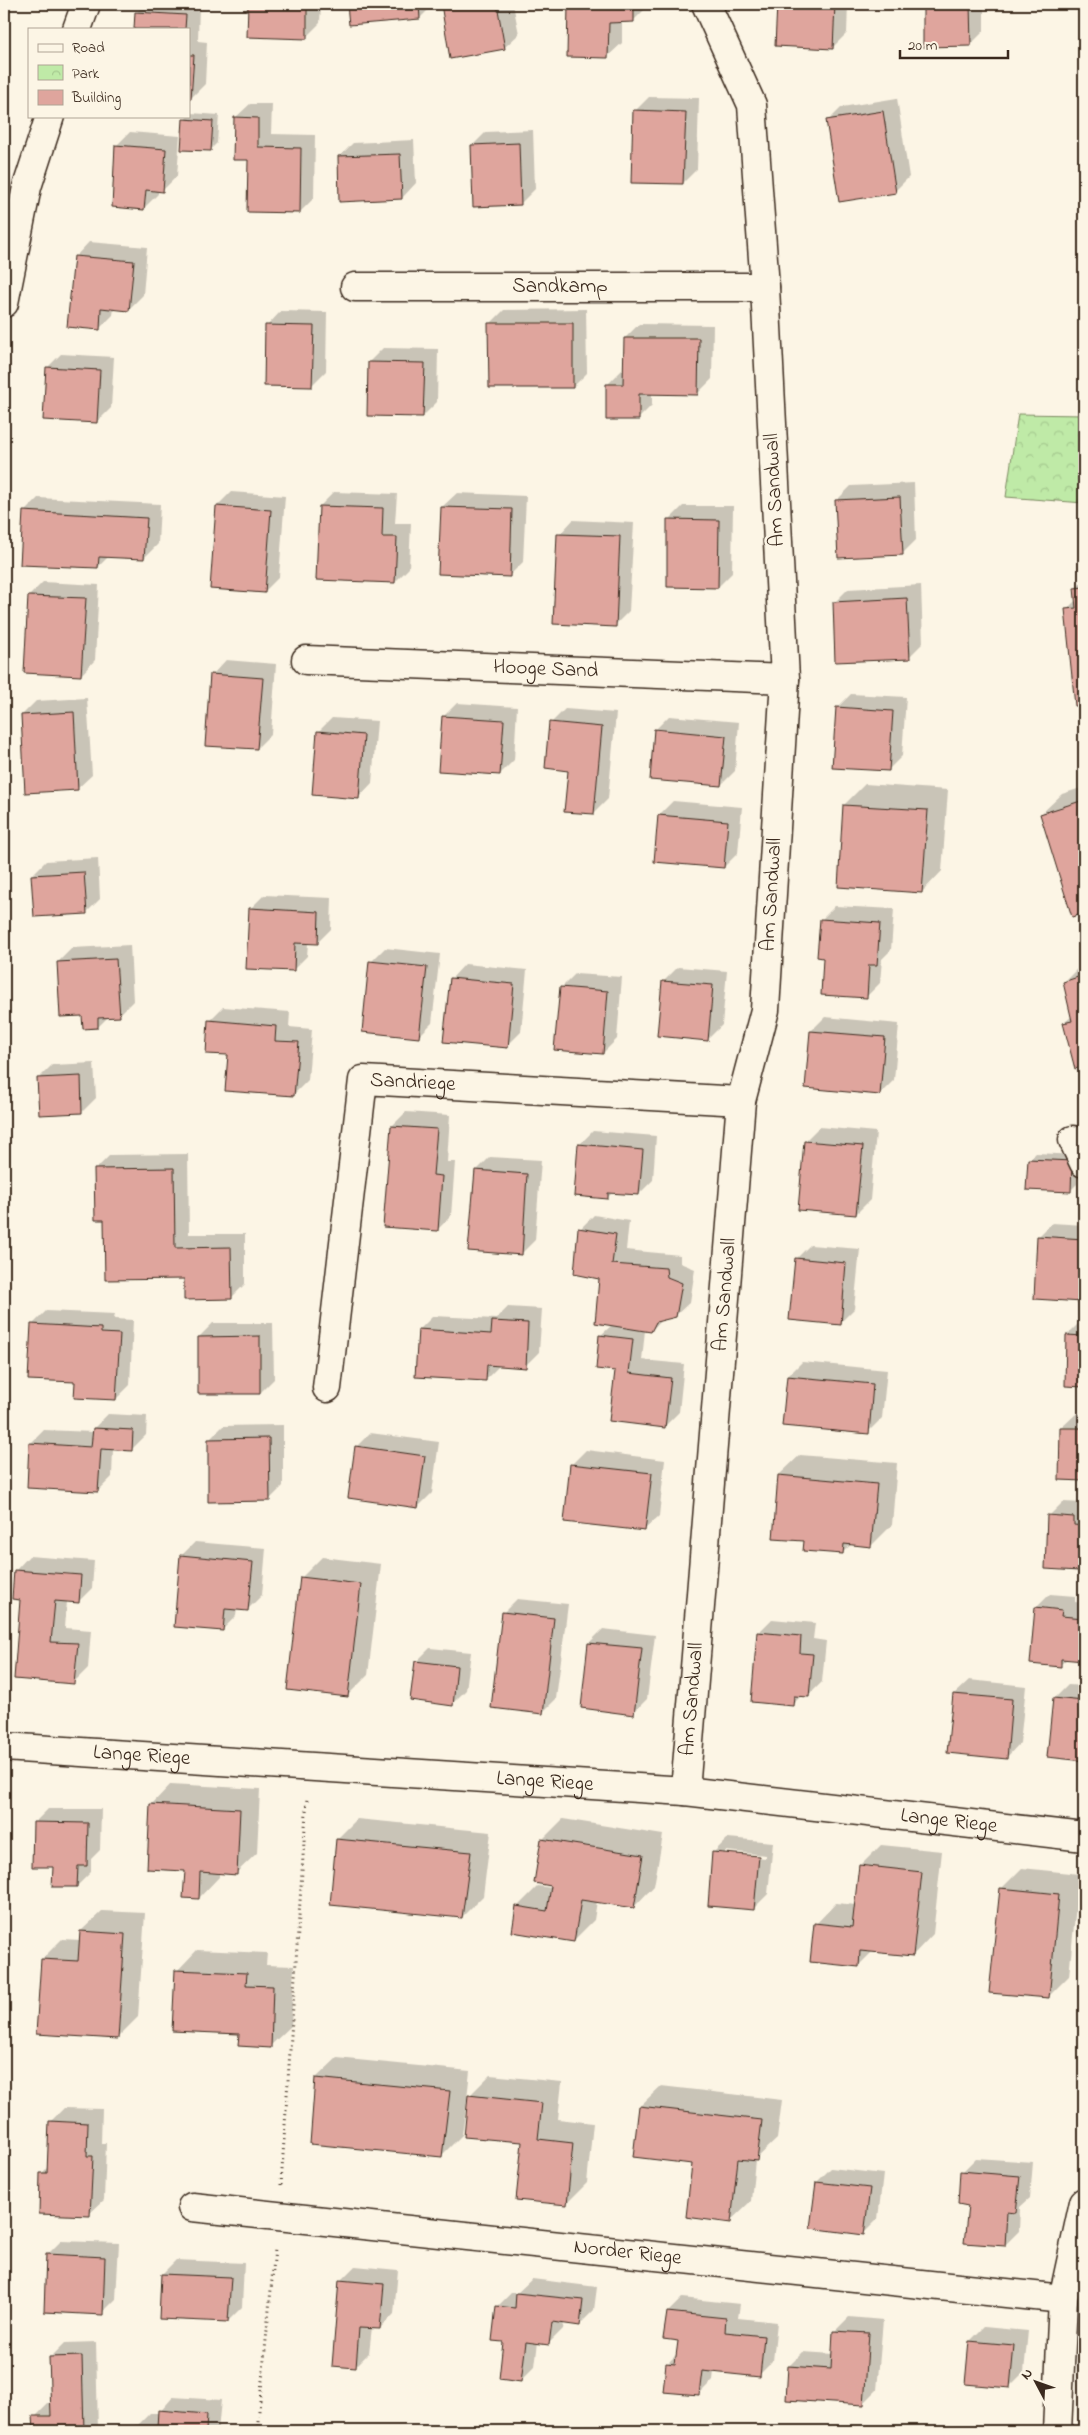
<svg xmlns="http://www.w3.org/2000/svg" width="1088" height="2435" font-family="'Indie Flower',sans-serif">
  <defs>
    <pattern id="park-crowns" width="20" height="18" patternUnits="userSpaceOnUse" patternTransform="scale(1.25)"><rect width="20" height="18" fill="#bfeaa7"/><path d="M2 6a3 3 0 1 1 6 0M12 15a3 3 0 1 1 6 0" fill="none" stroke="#a5c98f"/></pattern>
  </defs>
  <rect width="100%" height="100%" fill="#fcf5e5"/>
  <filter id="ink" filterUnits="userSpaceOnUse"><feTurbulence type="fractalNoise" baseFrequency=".02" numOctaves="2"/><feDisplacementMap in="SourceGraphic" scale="10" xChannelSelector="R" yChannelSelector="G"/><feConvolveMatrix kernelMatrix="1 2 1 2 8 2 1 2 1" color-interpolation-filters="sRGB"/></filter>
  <g filter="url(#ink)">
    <polygon fill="url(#park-crowns)" stroke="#7d8a62" points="1018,414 1084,415 1084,503 1006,497"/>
    <g fill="#0003" fill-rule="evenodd">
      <polygon points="145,4 199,4 198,41 207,42 205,84 191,98 189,98 189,29 135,29 136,13"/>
      <polygon points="249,4 321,4 320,23 306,37 249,36"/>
      <polygon points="349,4 434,4 420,18 350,23"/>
      <polygon points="442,4 513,4 519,34 504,48 451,58"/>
      <polygon points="569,4 647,4 647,7 633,21 622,21 622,43 607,57 569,56"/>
      <polygon points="779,4 848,4 847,33 833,47 777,45"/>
      <polygon points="924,4 984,4 984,31 970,45 925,45"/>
      <polygon points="649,97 699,98 697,169 683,183 635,111"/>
      <polygon points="897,98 909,177 895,191 828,121 842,107"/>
      <polygon points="250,104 272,104 271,134 315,135 314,198 300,212 250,159 235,118"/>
      <polygon points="191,113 219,115 217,143 210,150 184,120"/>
      <polygon points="533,130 535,189 520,204 472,146 486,132"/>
      <polygon points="130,132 180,136 177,176 163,190 158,190 158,194 144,208 116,146"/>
      <polygon points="414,140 416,183 402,198 339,157 353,143"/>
      <polygon points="89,242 147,247 143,295 129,309 114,308 113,315 99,329 75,257"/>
      <polygon points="586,309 587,373 573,387 490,324 504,310"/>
      <polygon points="281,311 327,312 326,371 312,385 267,326"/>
      <polygon points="639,324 713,325 712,379 698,393 652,393 652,405 638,419 608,384 622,370 624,370 625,338"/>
      <polygon points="383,348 438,349 437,402 423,416 369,362"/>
      <polygon points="61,354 114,357 111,408 97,422 47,368"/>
      <polygon points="914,483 916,540 902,554 837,500 851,486"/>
      <polygon points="231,492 285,496 279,577 265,591 217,506"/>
      <polygon points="334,492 397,494 395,523 411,523 409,568 395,582 320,506"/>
      <polygon points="457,493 526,496 523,562 509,576 442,507"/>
      <polygon points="38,498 160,504 158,544 144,558 109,556 98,567 24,512"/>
      <polygon points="683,506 733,506 732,573 718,587 669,520"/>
      <polygon points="573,520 634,523 629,611 615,625 559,535"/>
      <polygon points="1084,580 1084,704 1077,705 1067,609 1076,600 1075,589"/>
      <polygon points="43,582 99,585 95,660 81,675 29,596"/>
      <polygon points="921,585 923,643 909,657 834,603 848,589"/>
      <polygon points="226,660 276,664 271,734 257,748 212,675"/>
      <polygon points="851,694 906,697 902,756 888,770 837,708"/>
      <polygon points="87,698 92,775 77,789 22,715 36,701"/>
      <polygon points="457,703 517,707 514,760 500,774 443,717"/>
      <polygon points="565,709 616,713 608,799 594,813 569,769 551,723"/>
      <polygon points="669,716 739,722 735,771 721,785 655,730"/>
      <polygon points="332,718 377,721 372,783 358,798 318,732"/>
      <polygon points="865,784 948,790 942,871 922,892 844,805"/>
      <polygon points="1084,787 1084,912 1073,915 1041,814 1062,794"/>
      <polygon points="673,801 742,807 738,853 724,867 659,815"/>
      <polygon points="98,858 100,899 86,913 32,875 46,861"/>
      <polygon points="264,895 332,898 331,929 317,943 308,943 307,956 293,970 250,909"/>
      <polygon points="835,906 894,909 891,950 882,959 880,983 866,997 821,920"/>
      <polygon points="130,945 133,1001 119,1015 109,1016 98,1027 83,1015 58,962 72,948"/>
      <polygon points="385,948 440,954 432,1023 418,1037 371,962"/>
      <polygon points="1084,962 1084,1065 1076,1067 1064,1023 1072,1016 1064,982"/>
      <polygon points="465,964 527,970 521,1032 507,1046 451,979"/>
      <polygon points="678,967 727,971 722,1025 708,1039 659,1035 664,981"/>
      <polygon points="575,974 622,977 617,1039 603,1053 561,988"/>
      <polygon points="223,1007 290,1012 289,1027 312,1029 308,1080 294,1094 229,1054 209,1021"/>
      <polygon points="825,1017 899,1024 894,1080 880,1094 811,1031"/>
      <polygon points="94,1063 96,1098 82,1112 38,1079 52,1065"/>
      <polygon points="406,1112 450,1115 447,1162 455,1162 451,1216 437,1230 392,1126"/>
      <polygon points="819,1127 876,1132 870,1200 856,1214 805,1141"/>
      <polygon points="593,1131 656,1136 653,1180 639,1194 613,1192 607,1198 579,1145"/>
      <polygon points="1036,1153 1078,1155 1077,1184 1070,1191 1029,1160"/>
      <polygon points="188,1154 189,1234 245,1234 245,1284 231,1298 186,1277 106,1218 96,1169 110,1155"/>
      <polygon points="490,1157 541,1160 535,1240 521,1254 476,1171"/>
      <polygon points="594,1215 629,1221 626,1250 680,1255 680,1263 695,1269 690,1302 675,1316 662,1319 651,1331 645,1330 642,1360 684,1364 679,1412 665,1426 616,1370 601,1335 612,1325 600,1278 580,1229"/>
      <polygon points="1052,1223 1084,1225 1084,1299 1082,1300 1038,1237"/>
      <polygon points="810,1245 860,1249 854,1309 840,1323 796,1259"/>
      <polygon points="508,1307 542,1309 539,1352 525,1366 499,1366 485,1380 419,1330 433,1316 496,1319"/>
      <polygon points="46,1311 115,1314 114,1319 133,1320 130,1385 116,1399 76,1381 32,1325"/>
      <polygon points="1081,1321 1084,1321 1084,1386 1066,1385 1067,1335"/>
      <polygon points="213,1323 273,1323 274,1379 260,1393 199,1337"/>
      <polygon points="802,1362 887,1370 882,1418 868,1432 788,1376"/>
      <polygon points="108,1414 147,1416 146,1435 132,1449 113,1448 112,1477 98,1491 30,1444 44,1430 93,1432 94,1428"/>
      <polygon points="1076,1414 1084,1414 1084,1479 1060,1479 1061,1428"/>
      <polygon points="283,1425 283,1486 269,1500 209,1440 223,1426"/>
      <polygon points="370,1433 439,1442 432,1493 418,1507 356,1447"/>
      <polygon points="586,1450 665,1460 659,1516 644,1530 572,1464"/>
      <polygon points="800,1455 897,1463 892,1525 871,1546 852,1544 842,1553 805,1540 779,1475"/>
      <polygon points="1063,1502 1084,1503 1084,1564 1078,1570 1049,1516"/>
      <polygon points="195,1542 266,1548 262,1595 248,1609 237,1608 236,1616 222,1630 181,1556"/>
      <polygon points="29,1556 94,1561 92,1588 78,1602 67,1601 65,1628 91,1630 88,1668 74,1682 22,1599 15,1571"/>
      <polygon points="322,1557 381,1564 368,1675 347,1696 301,1578"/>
      <polygon points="1050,1594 1075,1596 1075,1602 1084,1603 1084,1660 1067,1659 1060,1665 1036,1608"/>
      <polygon points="517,1599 568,1604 556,1699 542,1713 503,1613"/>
      <polygon points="772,1619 815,1623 813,1639 826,1641 822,1682 808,1696 802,1695 792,1705 758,1633"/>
      <polygon points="603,1629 655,1635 647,1699 633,1713 582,1707 589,1643"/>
      <polygon points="430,1648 471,1652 466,1690 452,1704 416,1662"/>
      <polygon points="969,1680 1026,1686 1020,1743 1006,1758 954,1694"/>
      <polygon points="1068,1685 1084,1686 1084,1760 1048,1756 1054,1699"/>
      <polygon points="171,1784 260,1789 257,1853 236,1873 219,1872 219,1877 199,1898 151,1805"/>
      <polygon points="48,1809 101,1809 100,1850 91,1859 91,1872 77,1886 54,1866 34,1823"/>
      <polygon points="357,1819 491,1832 483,1896 462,1917 337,1839"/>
      <polygon points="563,1819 663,1835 654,1886 634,1907 597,1901 594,1920 573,1941 517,1907 538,1886 552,1888 542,1840"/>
      <path d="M728 1838 773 1842 768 1894 754 1908 714 1852ZM725 1851 766 1855V1858L725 1854Z"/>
      <polygon points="881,1845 942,1851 933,1934 913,1955 873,1951 858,1966 816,1924 836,1903 856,1905 860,1866"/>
      <polygon points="1022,1868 1079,1874 1069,1976 1048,1997 1001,1889"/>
      <polygon points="102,1911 145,1913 138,2017 118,2037 42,1959 62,1939 81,1940 81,1931"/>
      <polygon points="197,1950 267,1953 266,1965 294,1966 291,2026 270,2046 240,2033 177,1971"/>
      <polygon points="337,2058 470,2071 467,2098 490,2075 562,2082 558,2119 593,2123 587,2183 566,2204 523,2141 469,2100 467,2100 462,2135 441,2156 316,2078"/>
      <polygon points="661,2086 782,2100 777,2139 755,2160 751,2201 730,2221 694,2163 640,2106"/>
      <polygon points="64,2108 102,2109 101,2143 106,2143 104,2200 89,2214 42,2173 48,2167 50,2122"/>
      <polygon points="976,2158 1033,2162 1030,2198 1020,2207 1019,2231 1005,2245 969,2204 962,2172"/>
      <polygon points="831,2168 883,2174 878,2219 864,2233 817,2182"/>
      <polygon points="61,2241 119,2243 116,2299 102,2313 47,2255"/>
      <polygon points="176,2260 244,2263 242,2307 228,2321 162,2274"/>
      <polygon points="355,2266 398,2270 394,2314 380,2328 372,2327 369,2353 355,2367 341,2280"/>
      <polygon points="532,2279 597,2287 594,2310 580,2324 564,2322 563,2329 549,2343 538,2342 535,2366 521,2380 505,2341 497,2307 511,2293 517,2293"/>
      <polygon points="682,2298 740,2304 738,2318 777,2322 773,2361 759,2375 714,2371 713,2380 699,2394 667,2364 678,2353 679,2340 668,2312"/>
      <polygon points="849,2317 883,2320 877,2390 863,2404 789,2366 803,2352 833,2354 834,2332"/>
      <polygon points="984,2327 1028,2331 1024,2372 1010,2386 970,2341"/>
      <polygon points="96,2342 98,2431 35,2431 35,2417 49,2403 52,2403 51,2357 65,2343"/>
      <polygon points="173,2397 221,2400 218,2431 136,2431 136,2427 150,2413 159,2413"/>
    </g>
    <g fill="#dfa59d" stroke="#3b2a1e">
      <polygon points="248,4 307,4 307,39 247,37"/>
      <polygon points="347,4 419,4 420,19 349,25"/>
      <polygon points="441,4 497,4 505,49 450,59"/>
      <polygon points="568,4 634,4 634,22 609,23 608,58 567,57"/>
      <polygon points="777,4 835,4 833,49 775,46"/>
      <polygon points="923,4 970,4 971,46 923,47"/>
      <polygon points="135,12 186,15 185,29 134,29"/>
      <polygon points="189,55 194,55 191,99 189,99"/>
      <polygon points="633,110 686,112 683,184 631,183"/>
      <polygon points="883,111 896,193 839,202 826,120"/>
      <polygon points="234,117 258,118 258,147 301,148 300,213 247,212 248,160 233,160"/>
      <polygon points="183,119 213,121 211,151 181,150"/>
      <polygon points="519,143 521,205 473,207 471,145"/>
      <polygon points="115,145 166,149 163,192 146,190 144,210 112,207"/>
      <polygon points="400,154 402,199 339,202 338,156"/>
      <polygon points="74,256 134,261 129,311 101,308 100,330 67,327"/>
      <polygon points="488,323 573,323 573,388 489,388"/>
      <polygon points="265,325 314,326 312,387 264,386"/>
      <polygon points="624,338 699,338 698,395 639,394 639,420 606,420 606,384 623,384"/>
      <polygon points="368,362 425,363 423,417 367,416"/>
      <polygon points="46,367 100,370 97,423 43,420"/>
      <polygon points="900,497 903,555 838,558 835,500"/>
      <polygon points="216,506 271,510 265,593 210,589"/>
      <polygon points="319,506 383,508 382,537 397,537 395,583 316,580"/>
      <polygon points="441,507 512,509 510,577 438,574"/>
      <polygon points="23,511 147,518 144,559 99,557 98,568 20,565"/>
      <polygon points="667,519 719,520 718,588 667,587"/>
      <polygon points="557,534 620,536 616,627 553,624"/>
      <polygon points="1084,587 1084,706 1075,706 1065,609 1076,608 1074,588"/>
      <polygon points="28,596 86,598 81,676 24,673"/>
      <polygon points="907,598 910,659 835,662 833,602"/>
      <polygon points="210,674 263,678 257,749 205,746"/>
      <polygon points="836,707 893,711 889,771 832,768"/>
      <polygon points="74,712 78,790 25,793 21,715"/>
      <polygon points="442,716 504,720 500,775 438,771"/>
      <polygon points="549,722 602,727 594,814 564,812 568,771 545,768"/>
      <polygon points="654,729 726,736 721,786 650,780"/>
      <polygon points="317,731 364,735 359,799 312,795"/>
      <polygon points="1084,800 1084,913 1072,917 1040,814"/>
      <polygon points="843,805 928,810 922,893 838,887"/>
      <polygon points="658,815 728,821 724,868 654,862"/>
      <polygon points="84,872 87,914 34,917 31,875"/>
      <polygon points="249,908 319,912 318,944 295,943 294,971 246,969"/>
      <polygon points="820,919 880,923 877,965 869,965 867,998 821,995 823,958 817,957"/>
      <polygon points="116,959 120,1017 98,1018 98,1028 83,1029 82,1016 60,1017 57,962"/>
      <polygon points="369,961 427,967 419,1038 362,1032"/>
      <polygon points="1084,975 1084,1066 1075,1069 1063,1023 1072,1021 1063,982"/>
      <polygon points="450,978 514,984 508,1048 443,1042"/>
      <polygon points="662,981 713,985 708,1041 657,1036"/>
      <polygon points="560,987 608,991 603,1054 554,1050"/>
      <polygon points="208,1020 276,1026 275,1041 299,1042 294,1096 225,1091 228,1055 206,1054"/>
      <polygon points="810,1031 885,1037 880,1095 805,1088"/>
      <polygon points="81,1076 82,1113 39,1115 37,1078"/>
      <polygon points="391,1126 437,1129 433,1175 442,1176 438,1231 383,1227"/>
      <polygon points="804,1141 863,1146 856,1215 798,1210"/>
      <polygon points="578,1144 643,1150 639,1195 608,1193 608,1199 574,1196"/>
      <polygon points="1028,1159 1072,1161 1071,1192 1026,1190"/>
      <polygon points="174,1168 175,1248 231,1247 232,1299 184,1300 184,1279 105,1280 104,1220 95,1220 94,1169"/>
      <polygon points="475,1170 527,1174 522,1255 468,1251"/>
      <polygon points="578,1228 616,1234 612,1264 666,1268 667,1277 682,1283 676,1317 656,1322 651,1332 595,1323 599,1279 574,1274"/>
      <polygon points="1037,1236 1084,1239 1083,1302 1034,1299"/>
      <polygon points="795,1258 846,1263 841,1325 789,1320"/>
      <polygon points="492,1321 528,1323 526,1368 487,1365 486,1381 415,1377 418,1329 491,1334"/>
      <polygon points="31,1324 101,1328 101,1333 120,1334 116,1400 74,1398 75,1382 28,1380"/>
      <polygon points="599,1335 633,1339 629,1373 671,1378 665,1428 609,1421 615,1371 596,1369"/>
      <polygon points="1066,1335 1084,1336 1084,1387 1065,1386"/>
      <polygon points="260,1336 260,1394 198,1394 198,1337"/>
      <polygon points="787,1376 873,1384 869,1434 782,1426"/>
      <polygon points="93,1428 133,1430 132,1451 101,1449 98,1492 27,1488 29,1443 91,1447"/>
      <polygon points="1060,1428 1084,1428 1084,1481 1059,1480"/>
      <polygon points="269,1438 270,1501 208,1502 208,1439"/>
      <polygon points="355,1446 425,1456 418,1508 348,1498"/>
      <polygon points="570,1464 652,1473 645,1531 564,1522"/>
      <polygon points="778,1475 877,1484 871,1547 844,1544 843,1554 803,1551 804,1541 773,1539"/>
      <polygon points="1047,1515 1074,1517 1074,1525 1084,1526 1084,1564 1079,1564 1079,1571 1045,1569"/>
      <polygon points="180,1555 253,1562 248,1611 225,1609 223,1631 174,1627"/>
      <polygon points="14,1570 81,1575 79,1603 55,1601 51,1642 78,1643 74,1684 14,1679 20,1600 12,1599"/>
      <polygon points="300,1577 361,1584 348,1697 287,1690"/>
      <polygon points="1035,1607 1062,1610 1061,1616 1084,1618 1084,1661 1061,1659 1061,1667 1030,1664"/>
      <polygon points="502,1612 554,1618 543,1714 491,1708"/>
      <polygon points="757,1632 801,1636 800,1653 813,1654 809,1697 794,1696 793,1706 751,1702"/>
      <polygon points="588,1643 642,1648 634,1715 581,1708"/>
      <polygon points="415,1661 457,1666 453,1706 410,1700"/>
      <polygon points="953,1694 1012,1699 1007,1759 947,1753"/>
      <polygon points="1053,1698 1084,1701 1084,1761 1047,1757"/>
      <polygon points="150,1804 240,1809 237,1875 200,1872 199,1899 183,1898 185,1871 147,1869"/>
      <polygon points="33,1822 88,1823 87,1866 78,1866 77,1887 52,1887 53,1867 32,1867"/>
      <polygon points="336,1839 471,1852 462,1918 330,1905"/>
      <polygon points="541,1839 643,1855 634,1908 581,1900 574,1942 512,1932 516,1906 547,1911 551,1886 534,1883"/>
      <polygon points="712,1852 759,1856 754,1910 708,1906"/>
      <polygon points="859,1865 922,1872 913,1956 860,1951 859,1967 810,1962 814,1923 852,1927"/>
      <polygon points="1000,1888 1059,1894 1049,1998 989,1993"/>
      <polygon points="80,1931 125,1934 118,2039 36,2034 41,1959 78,1961"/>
      <polygon points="175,1970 247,1973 246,1985 273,1986 271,2048 238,2046 239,2034 172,2031"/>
      <polygon points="315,2078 450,2091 442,2157 310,2144"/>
      <polygon points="468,2095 542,2103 538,2139 573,2143 567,2205 516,2200 522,2142 464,2137"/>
      <polygon points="639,2106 762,2120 757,2161 738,2159 731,2223 686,2217 692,2164 633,2157"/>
      <polygon points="49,2121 88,2123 87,2156 93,2156 90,2216 39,2214 40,2173 47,2173"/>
      <polygon points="960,2171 1020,2176 1016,2213 1007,2212 1005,2246 964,2243 968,2206 958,2204"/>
      <polygon points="816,2182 870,2188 864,2235 810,2228"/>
      <polygon points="46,2254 105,2257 103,2315 44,2312"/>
      <polygon points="161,2274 231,2277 228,2322 159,2319"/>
      <polygon points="339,2280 384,2284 380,2329 359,2328 356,2368 332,2366"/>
      <polygon points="516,2293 583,2300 580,2326 552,2322 549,2345 526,2342 521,2382 499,2379 503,2342 492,2341 496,2306 515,2308"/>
      <polygon points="667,2312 726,2318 725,2332 764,2336 760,2377 702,2371 699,2395 663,2392 666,2363 675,2364 678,2341 663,2339"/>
      <polygon points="833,2331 869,2333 864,2405 786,2400 788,2366 831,2369"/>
      <polygon points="969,2341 1014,2345 1010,2388 965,2384"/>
      <polygon points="82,2356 84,2431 34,2431 33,2416 51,2416 49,2357"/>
      <polygon points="158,2410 207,2414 206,2431 134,2431 135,2426 157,2428"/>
    </g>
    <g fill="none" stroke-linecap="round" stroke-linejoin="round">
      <g stroke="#3b2a1e" stroke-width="31">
        <g id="minor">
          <polyline points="77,29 86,4"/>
          <path id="s1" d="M355 287H765"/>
          <polyline points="4,303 27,187 50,116"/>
          <path id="s2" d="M306 660 785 679"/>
          <polyline points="1073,1140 1084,1163"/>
          <path id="s3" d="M327 1388 363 1080 741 1101"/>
          <path id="s4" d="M4 1747 685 1791 1084 1837"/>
          <path id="s5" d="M685 1791 741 1101 765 1010 785 679 765 287 752 105 706 4"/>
          <path id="s6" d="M192 2207 1063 2299"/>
          <polyline points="1057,2431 1063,2299 1084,2202"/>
        </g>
      </g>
      <g stroke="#3b2a1e" stroke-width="3" stroke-dasharray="1 4" stroke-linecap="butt">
        <polyline points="281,2185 307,1797"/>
        <polyline points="257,2431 275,2249"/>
      </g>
      <use href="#minor" stroke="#fcf5e5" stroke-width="28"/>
    </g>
  </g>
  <g text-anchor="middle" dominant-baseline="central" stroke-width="5" stroke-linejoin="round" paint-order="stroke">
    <g font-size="21" fill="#3b2a1e" stroke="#fcf5e5">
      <text stroke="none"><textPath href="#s1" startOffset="205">Sandkamp</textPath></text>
      <text transform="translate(775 490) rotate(-93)">Am Sandwall</text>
      <text stroke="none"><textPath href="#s2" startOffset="240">Hooge Sand</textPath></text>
      <text stroke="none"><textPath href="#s5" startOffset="902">Am Sandwall</textPath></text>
      <text stroke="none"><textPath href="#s3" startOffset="360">Sandriege</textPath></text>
      <text stroke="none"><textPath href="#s5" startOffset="498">Am Sandwall</textPath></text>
      <text stroke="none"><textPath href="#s5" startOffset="92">Am Sandwall</textPath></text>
      <text stroke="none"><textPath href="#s4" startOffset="138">Lange Riege</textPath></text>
      <text stroke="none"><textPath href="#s4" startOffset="542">Lange Riege</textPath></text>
      <text stroke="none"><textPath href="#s4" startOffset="948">Lange Riege</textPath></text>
      <text stroke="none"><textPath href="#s6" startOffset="438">Norder Riege</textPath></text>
    </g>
  </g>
  <rect width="1088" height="2435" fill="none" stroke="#fcf5e5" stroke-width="20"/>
  <rect x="10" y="10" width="1068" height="2415" fill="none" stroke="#3b2a1e" stroke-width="2" filter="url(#ink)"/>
  <rect x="28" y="28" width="162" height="90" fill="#fcf5e5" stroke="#afa495"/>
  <rect x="38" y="44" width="25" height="8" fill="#fcf5e5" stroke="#afa495"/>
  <text x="72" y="52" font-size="15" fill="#3b2a1e">Road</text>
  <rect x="38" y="65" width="25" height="15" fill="url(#park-crowns)" stroke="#afa495"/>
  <text x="72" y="78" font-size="15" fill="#3b2a1e">Park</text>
  <rect x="38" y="90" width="25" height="15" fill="#dfa59d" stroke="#afa495"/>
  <text x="72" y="102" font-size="15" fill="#3b2a1e">Building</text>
  <g transform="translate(1036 2382) rotate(311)" stroke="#fcf5e5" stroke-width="4" paint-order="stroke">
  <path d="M0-4L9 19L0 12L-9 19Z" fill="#3b2a1e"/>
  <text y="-8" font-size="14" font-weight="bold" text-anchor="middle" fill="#3b2a1e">N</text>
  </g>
  <path d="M900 50v8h108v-8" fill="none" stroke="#3b2a1e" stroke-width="2.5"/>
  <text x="908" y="50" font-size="15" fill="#3b2a1e" stroke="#fcf5e5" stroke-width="4" paint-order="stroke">20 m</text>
</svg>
